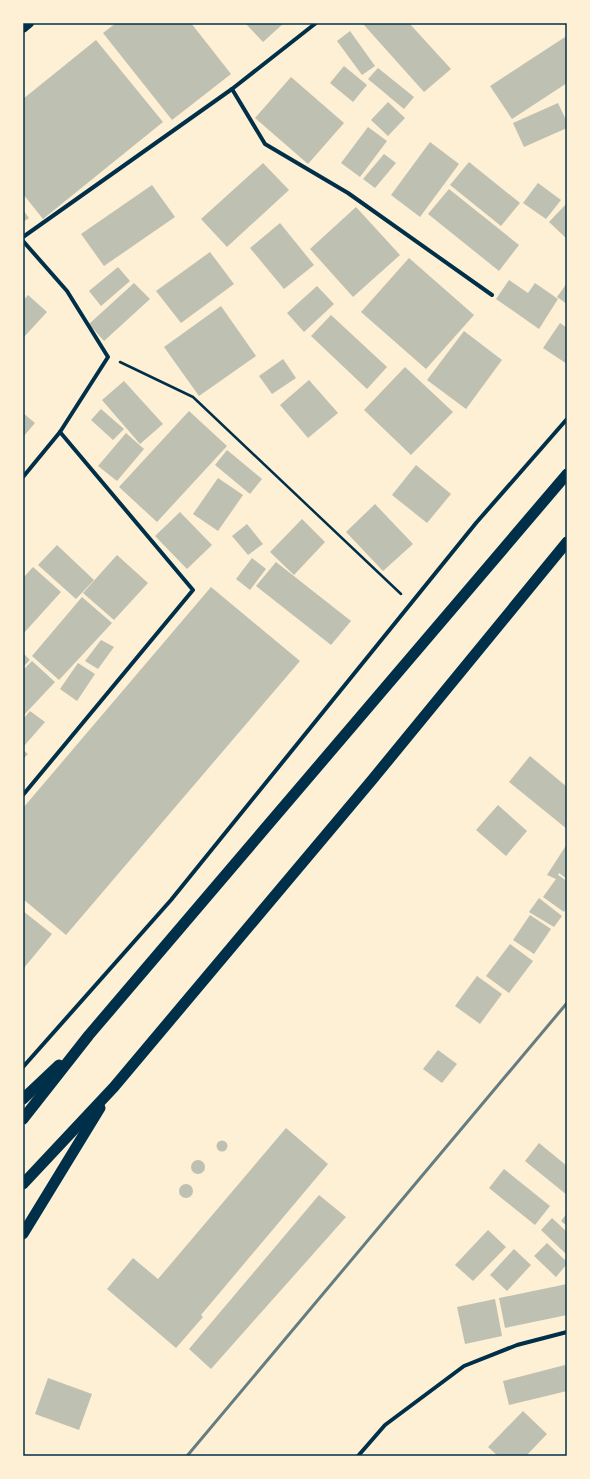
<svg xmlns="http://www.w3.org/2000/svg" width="590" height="1479" font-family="'Roboto Condensed',sans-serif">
  <rect width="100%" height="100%" fill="#fdf0d5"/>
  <g fill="#bec0b2">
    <polygon points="116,23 191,23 231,74 172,120 103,33"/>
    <polygon points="245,23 284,23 263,42"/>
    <polygon points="367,23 409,23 451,69 424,92 364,25"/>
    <polygon points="350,31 375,66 362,75 337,41"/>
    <polygon points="565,37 567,40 567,83 512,119 490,86"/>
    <polygon points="96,40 163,122 43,219 23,194 23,99"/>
    <polygon points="344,66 367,85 353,102 330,83"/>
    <polygon points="378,68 414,97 404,109 368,79"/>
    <polygon points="291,77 344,123 308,164 255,118"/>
    <polygon points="388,102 405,118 388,136 371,120"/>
    <polygon points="558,103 567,122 567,128 524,147 513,123"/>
    <polygon points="368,127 387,141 360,177 341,163"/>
    <polygon points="430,142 459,164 420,217 391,195"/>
    <polygon points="384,154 396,163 375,188 363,179"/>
    <polygon points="469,162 520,203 501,226 450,185"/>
    <polygon points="263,163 289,190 227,247 201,219"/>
    <polygon points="538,183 561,200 546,219 523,203"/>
    <polygon points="152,185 175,217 104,266 81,234"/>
    <polygon points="449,189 519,245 499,271 428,214"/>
    <polygon points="567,203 567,239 549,222"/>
    <polygon points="356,207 400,255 353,297 310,249"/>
    <polygon points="23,210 29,218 23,222"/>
    <polygon points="280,223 314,265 284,289 250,248"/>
    <polygon points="210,252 234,284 181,323 156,291"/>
    <polygon points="409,258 474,315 426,369 361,312"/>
    <polygon points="118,267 130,281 101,306 89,291"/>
    <polygon points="509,280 528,293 535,283 558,299 539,329 496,299"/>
    <polygon points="134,283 150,299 104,341 89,324"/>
    <polygon points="567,283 567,304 557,297"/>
    <polygon points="317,286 334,304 304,332 287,313"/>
    <polygon points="28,295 47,312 23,338 23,301"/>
    <polygon points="221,306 256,356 199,396 164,347"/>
    <polygon points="331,315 387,367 367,389 311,336"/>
    <polygon points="560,323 567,328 567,364 543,348"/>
    <polygon points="464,331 502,360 466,409 427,380"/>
    <polygon points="283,359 296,378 272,394 259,376"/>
    <polygon points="405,367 453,412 411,455 364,410"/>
    <polygon points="309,380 338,413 308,438 280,405"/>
    <polygon points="124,381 163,424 140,444 102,400"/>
    <polygon points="101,409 124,429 113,440 91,420"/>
    <polygon points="189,411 227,446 157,522 119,487"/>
    <polygon points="23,413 35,423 23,437"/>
    <polygon points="126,433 144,449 117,481 98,466"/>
    <polygon points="227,450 262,479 250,494 215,465"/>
    <polygon points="416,465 451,494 427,523 392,495"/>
    <polygon points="218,478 243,495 218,531 193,514"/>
    <polygon points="375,504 413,544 383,571 346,532"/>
    <polygon points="180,512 212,545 187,569 155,536"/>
    <polygon points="302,519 325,542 294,575 270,552"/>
    <polygon points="247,524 263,544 248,555 232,536"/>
    <polygon points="57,545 94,580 76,599 38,565"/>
    <polygon points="117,555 148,583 114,620 83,593"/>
    <polygon points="252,558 266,569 250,590 236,579"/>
    <polygon points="276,562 351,621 331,645 256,586"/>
    <polygon points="33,567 61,592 23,634 23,578"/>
    <polygon points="211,587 300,661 66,935 23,899 23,808"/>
    <polygon points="82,597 112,623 59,680 32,656"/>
    <polygon points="101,640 114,647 98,669 85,661"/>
    <polygon points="23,653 30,660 23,667"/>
    <polygon points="32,661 55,682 23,716 23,670"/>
    <polygon points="78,663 95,674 77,701 60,689"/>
    <polygon points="30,711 45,722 24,746 23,719"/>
    <polygon points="23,750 28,754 23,759"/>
    <polygon points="530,756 567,787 567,829 509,782"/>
    <polygon points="498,805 527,831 506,856 476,830"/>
    <polygon points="567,844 567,879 559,873 558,875 567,881 567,907 564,912 543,897 556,879 547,875"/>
    <polygon points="539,898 562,916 554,927 529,912"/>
    <polygon points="23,911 52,934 23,969"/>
    <polygon points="530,915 551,929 534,954 513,940"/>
    <polygon points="510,944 533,961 509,993 486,976"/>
    <polygon points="477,976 502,994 480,1024 455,1006"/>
    <polygon points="438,1050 457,1064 442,1083 423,1069"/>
    <polygon points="286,1128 328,1164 201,1315 203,1317 176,1348 107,1289 133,1258 158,1279"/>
    <circle cx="222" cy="1146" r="5.5"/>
    <polygon points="539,1143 567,1166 567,1195 525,1161"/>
    <circle cx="198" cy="1167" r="7"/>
    <polygon points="504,1169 550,1206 535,1225 489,1188"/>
    <circle cx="186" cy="1191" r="7"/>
    <polygon points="319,1195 346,1217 211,1369 189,1349"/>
    <polygon points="567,1213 567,1226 561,1221"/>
    <polygon points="552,1218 567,1232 567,1255 541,1230"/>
    <polygon points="488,1230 506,1247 473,1281 455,1265"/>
    <polygon points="547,1243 567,1262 567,1264 556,1277 534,1256"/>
    <polygon points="514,1249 531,1265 507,1291 490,1275"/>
    <polygon points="567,1284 567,1315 505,1328 499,1298"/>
    <polygon points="495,1299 502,1336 465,1344 457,1307"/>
    <polygon points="565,1365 567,1373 567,1391 509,1405 503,1381"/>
    <polygon points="48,1378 92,1394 79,1430 35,1414"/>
    <polygon points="523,1411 547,1434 526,1456 498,1456 488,1447"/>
  </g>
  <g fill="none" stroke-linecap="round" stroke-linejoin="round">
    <polyline stroke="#003049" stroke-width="2.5" points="120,362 193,397 401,594"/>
    <g stroke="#003049" stroke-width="4">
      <polyline points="232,89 265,144 348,193 492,295"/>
      <polyline points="23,237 232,89 316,23"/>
      <polyline points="23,241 67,291 108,357 60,432 23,477"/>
      <polyline points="23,795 193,590 60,432"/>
      <polyline points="23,1067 171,900 476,523 567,419"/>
      <polyline points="358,1456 385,1425 464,1366 517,1345 567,1332"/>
    </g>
    <polyline stroke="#003049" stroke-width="10" points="23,28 29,23"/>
    <g stroke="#003049" stroke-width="11">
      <polyline points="23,1099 59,1065"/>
      <polyline points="23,1119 89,1035 567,474"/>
      <polyline points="23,1184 114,1087 372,780 567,542"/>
      <polyline points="23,1234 100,1108"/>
    </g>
    <polyline stroke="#657d81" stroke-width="3" points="187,1456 567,1003"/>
  </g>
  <rect width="590" height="1479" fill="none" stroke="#fdf0d5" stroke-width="48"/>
  <rect x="24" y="24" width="542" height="1431" fill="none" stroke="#003049" stroke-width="1.5"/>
</svg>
